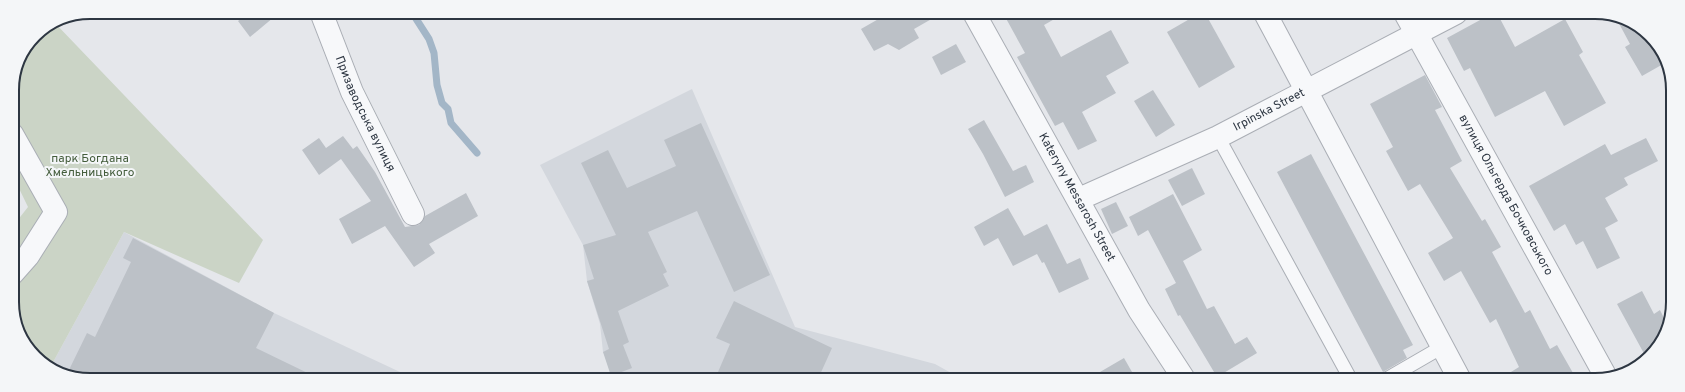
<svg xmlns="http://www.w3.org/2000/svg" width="1685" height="392" font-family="Overpass,sans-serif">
  <rect width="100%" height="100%" fill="#e5e7eb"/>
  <g fill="#d3d7dd">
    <polygon points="692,89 795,327 935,364 962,379 617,379 603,352 600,324 587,281 583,245 540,165"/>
    <polygon points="124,232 274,313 415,379 75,379 51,366"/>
  </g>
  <polygon fill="#cbd4c6" points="54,22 263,240 239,283 124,232 51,366 35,357 14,318 13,226 28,207 13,176 12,85 18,60 35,35"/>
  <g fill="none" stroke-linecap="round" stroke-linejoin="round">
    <polyline stroke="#a3b6c7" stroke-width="7" points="393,12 413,14 429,39 434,53 437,85 442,103 448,109 451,123 477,153"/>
  </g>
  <g fill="#bcc1c7">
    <polygon points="250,12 280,12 250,37 238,21"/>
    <polygon points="889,13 942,13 914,29 919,38 899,50 888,44 874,51 861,29"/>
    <polygon points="1003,13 1065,13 1044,25 1061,57 1111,30 1129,63 1106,76 1116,93 1082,112 1097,141 1078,150 1063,122 1055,126 1017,57 1025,53"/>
    <polygon points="1200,13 1205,13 1235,67 1199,88 1167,32"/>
    <polygon points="1493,13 1497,13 1515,47 1565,19 1583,52 1579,55 1606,103 1564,126 1545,91 1495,117 1470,68 1464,71 1447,38"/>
    <polygon points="1615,16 1649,34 1665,63 1642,76 1625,47 1630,44"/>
    <polygon points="956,44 966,62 941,75 932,57"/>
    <polygon points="1425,75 1442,107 1435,110 1462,161 1450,168 1482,221 1485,219 1501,247 1492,252 1525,313 1530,310 1550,349 1557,345 1577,380 1498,380 1519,367 1496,319 1490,323 1461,271 1444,281 1428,253 1453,238 1420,184 1408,191 1386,151 1393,147 1370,104"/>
    <polygon points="1153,90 1175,125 1156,137 1134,101"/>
    <polygon points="984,120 1013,171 1026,165 1034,182 1005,197 983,154 968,129"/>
    <polygon points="701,123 770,275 734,292 697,211 648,232 667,272 663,274 669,286 618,311 629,342 623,345 632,368 611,376 603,352 609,349 587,281 594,279 583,245 616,235 581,163 608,150 627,188 676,166 664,140"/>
    <polygon points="343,136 353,149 357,146 375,172 405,227 419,225 425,216 466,193 478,216 429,244 435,253 414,267 385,226 352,244 339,219 371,201 341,159 319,175 302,150 319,138 326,148"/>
    <polygon points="1646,138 1658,161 1624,178 1628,185 1605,198 1618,221 1605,228 1620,258 1597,269 1583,241 1576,245 1565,224 1554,231 1529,186 1605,144 1611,155"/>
    <polygon points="1311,154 1413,345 1403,350 1407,358 1383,372 1277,172"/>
    <polygon points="1192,168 1205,194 1182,206 1168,180"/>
    <polygon points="1173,194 1202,250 1183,261 1207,309 1214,306 1235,344 1247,337 1257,353 1217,377 1180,315 1178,316 1165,289 1176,283 1148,230 1138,236 1129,217"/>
    <polygon points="1116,202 1128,226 1112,234 1101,209"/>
    <polygon points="1008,208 1024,236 1047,224 1067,264 1080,258 1089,279 1059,293 1044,262 1042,263 1037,254 1013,266 998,238 984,246 974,227"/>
    <polygon points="133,238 274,313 256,348 320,379 75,379 67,374 87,333 95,337 131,262 123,258"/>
    <polygon points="1642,291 1654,314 1660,310 1667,324 1647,359 1617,304"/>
    <polygon points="734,301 832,348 818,379 715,379 730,344 716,338"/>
    <polygon points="1124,358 1136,379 1088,379"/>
    <polygon points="1414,373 1417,380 1402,380"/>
  </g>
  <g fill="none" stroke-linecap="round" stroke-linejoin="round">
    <g stroke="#aaaeb5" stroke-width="15">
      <g id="lane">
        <polyline points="1218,137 1351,380"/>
        <polyline points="1385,380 1442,347"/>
      </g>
    </g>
    <g stroke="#aaaeb5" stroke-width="24">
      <g id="street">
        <path id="s1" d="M321 12 352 92 413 214"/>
        <path id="s2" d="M974 13 1139 310 1184 379"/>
        <polyline points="1265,13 1460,380"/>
        <path id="s3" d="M1405 13 1606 377"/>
        <polyline points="12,134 56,212 28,256 13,273"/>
        <path id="s4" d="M1079 199 1218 137 1456 13"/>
      </g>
    </g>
    <use href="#lane" stroke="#f7f8fa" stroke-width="13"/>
    <use href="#street" stroke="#f7f8fa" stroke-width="22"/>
  </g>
  <g text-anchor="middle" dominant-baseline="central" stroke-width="4" stroke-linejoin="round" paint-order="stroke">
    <g font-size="12" fill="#2d3642" stroke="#f4f6f8">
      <text stroke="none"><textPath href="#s4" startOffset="210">Irpinska Street</textPath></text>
      <text stroke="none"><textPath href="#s1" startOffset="111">Призаводська вулиця</textPath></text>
      <text stroke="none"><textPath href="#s3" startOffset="208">вулиця Ольгерда Бочковського</textPath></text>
      <text stroke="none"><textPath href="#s2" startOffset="211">Kateryny Messarosh Street</textPath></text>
    </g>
    <g font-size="12" fill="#445d3c" stroke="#f4f6f8">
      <text x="90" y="159">парк Богдана<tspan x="90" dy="14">Хмельницького</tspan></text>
    </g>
  </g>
  <path d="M0 0H1685V392H0ZM90 19H1595A71 71 0 0 1 1666 90V302A71 71 0 0 1 1595 373H90A71 71 0 0 1 19 302V90A71 71 0 0 1 90 19Z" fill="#f4f6f8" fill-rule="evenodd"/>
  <path fill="none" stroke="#2d3642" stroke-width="2" d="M90 19H1595A71 71 0 0 1 1666 90V302A71 71 0 0 1 1595 373H90A71 71 0 0 1 19 302V90A71 71 0 0 1 90 19Z"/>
</svg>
